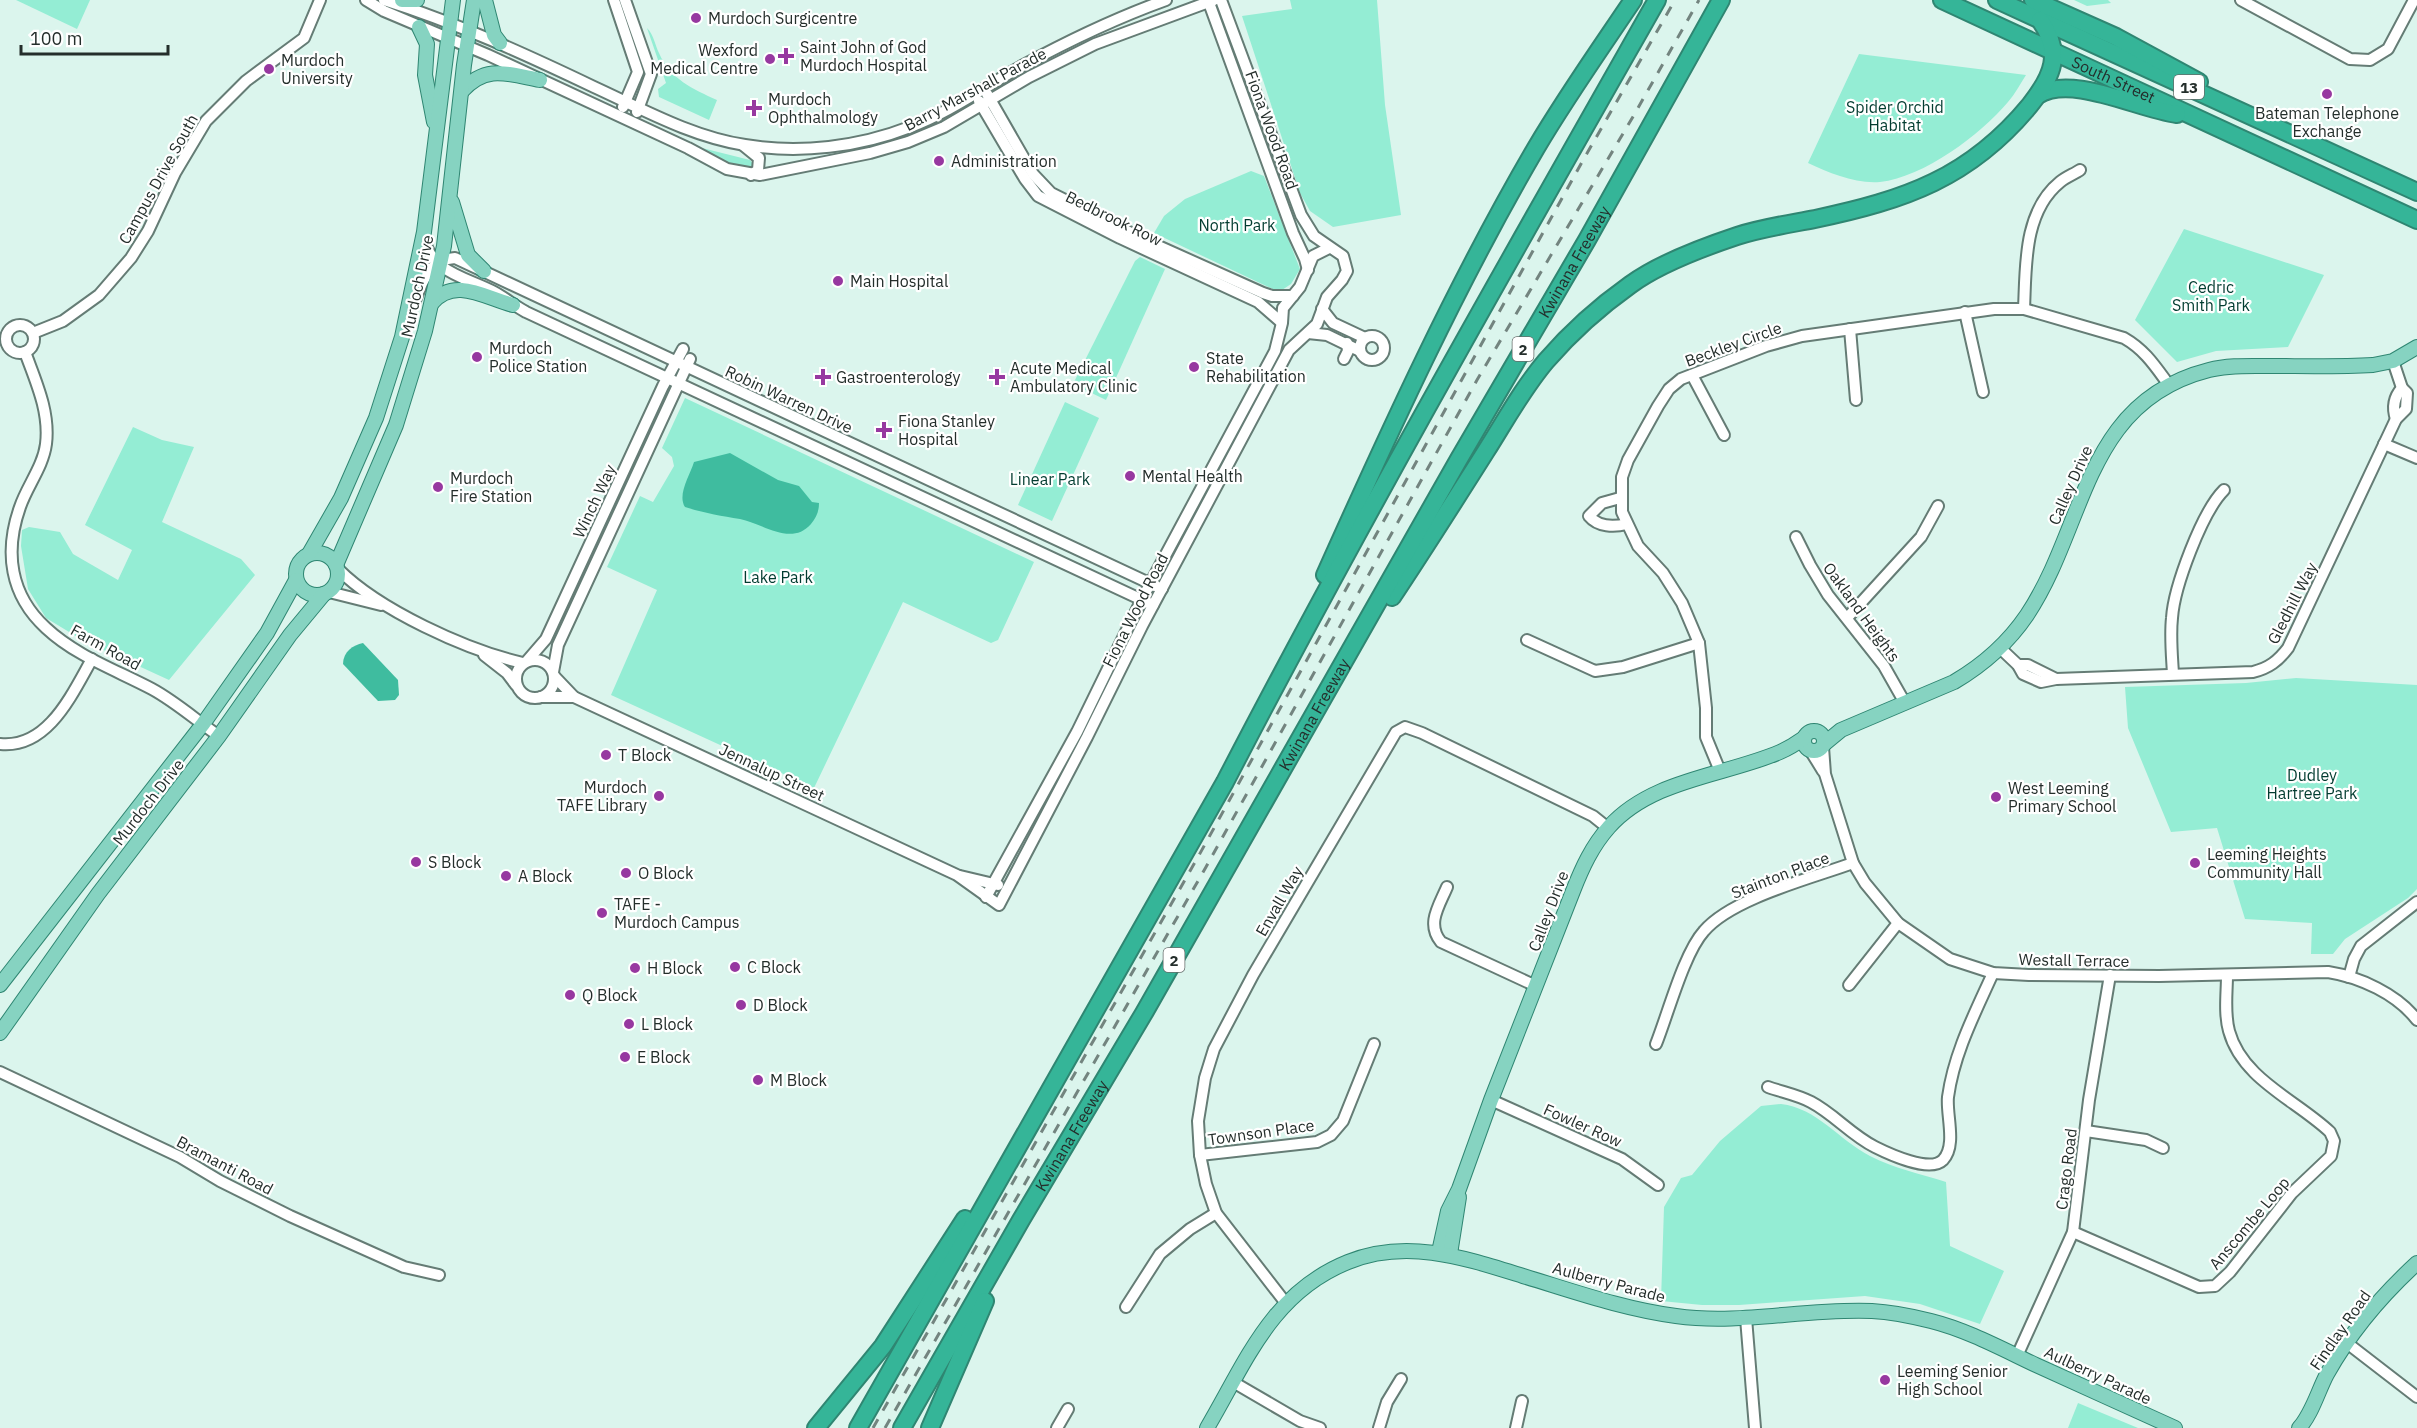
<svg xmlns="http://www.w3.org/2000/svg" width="2417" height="1428" font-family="'IBM Plex Sans',sans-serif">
  <rect width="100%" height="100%" fill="#dbf5ed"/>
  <g fill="#94edd4">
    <polygon points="16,0 90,0 77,29"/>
    <polygon points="1290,0 1377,0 1385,105 1401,215 1333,227 1310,211 1300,193 1242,16 1292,9"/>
    <polygon points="2074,0 2108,0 2111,3 2087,6"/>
    <path d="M647 28C654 35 655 45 659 53 670 79 693 89 717 100L709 120 659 97 658 89 666 83Z"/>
    <path d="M1859 54 2026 75C2020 84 2015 94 2008 102 1980 135 1924 177 1880 182 1855 184 1830 173 1808 163Z"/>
    <polygon points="702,148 750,160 754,165 749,169 730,165"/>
    <polygon points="1251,171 1264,176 1300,269 1291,284 1279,292 1154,233 1164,216 1185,199"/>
    <polygon points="2184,229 2324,275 2288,347 2216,351 2177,362 2135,320"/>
    <polygon points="1140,257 1165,269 1106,400 1073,384 1135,261"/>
    <polygon points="685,398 1034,562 998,640 991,643 903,602 814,788 611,695 657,590 607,567 640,496 653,502 674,466 672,457 662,448"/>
    <polygon points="1065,402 1099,418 1052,521 1018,505"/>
    <polygon points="133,427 162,440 194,447 162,522 241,559 255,575 169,680 84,641 46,618 28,589 21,546 22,530 29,527 60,532 73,554 118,580 132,550 85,525"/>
    <polygon points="2296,678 2417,685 2417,889 2408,898 2345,939 2333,954 2311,954 2312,923 2245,919 2217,828 2171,832 2128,728 2125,687 2246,683"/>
    <path d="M1781 1104C1817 1108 1839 1140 1870 1156 1893 1168 1921 1174 1946 1182L1950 1246 2004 1271 1980 1324 1920 1304 1865 1296 1739 1305H1702L1661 1301 1664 1207 1681 1178 1692 1175 1720 1141 1761 1106Z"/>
    <polygon points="2078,1403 2138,1428 2068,1428"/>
  </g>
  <g fill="#3fbc9f">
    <path d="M730 453 778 480 799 486 812 502 819 503C819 512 816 518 811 524 791 547 762 523 740 519 721 516 704 513 685 507 677 495 690 475 694 462Z"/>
    <path d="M363 643 398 680 399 695 395 700 378 701 343 664C343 652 353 645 363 643Z"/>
  </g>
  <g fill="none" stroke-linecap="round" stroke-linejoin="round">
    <g stroke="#657c75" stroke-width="14">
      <g id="minor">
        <polyline points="366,0 384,11 488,55 688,148 727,169 760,175 870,153 908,142 944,127 1029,77 1095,44 1214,0"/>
        <path d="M384 0C457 23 525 54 594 87 642 109 692 137 745 145 800 154 859 147 910 127 950 112 984 87 1022 66 1068 41 1116 18 1166 0"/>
        <polyline points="614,0 638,72 623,107"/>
        <polyline points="625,0 651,74 637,112"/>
        <polyline points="1208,0 1293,233 1305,259 1308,270"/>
        <polyline points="2241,0 2350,59 2370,60 2388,49 2414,0"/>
        <polyline points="987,94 1033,174 1051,193 1147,241 1263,293 1272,296 1293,296"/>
        <polyline points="979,101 1025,179 1038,196 1120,238 1258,302 1281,322"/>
        <polyline points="743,145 759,158 758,170 751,175"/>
        <path d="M424 236C428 272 468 278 494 292 505 298 515 306 526 312L1153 605"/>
        <path d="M414 303C422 282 429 259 455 258L1162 589"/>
        <polyline points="1322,309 1333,323 1365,338"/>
        <path d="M2024 309C2026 267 2023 212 2060 182 2066 177 2074 174 2080 170"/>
        <polyline points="1965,312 1983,392"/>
        <circle cx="20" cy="339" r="14"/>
        <polyline points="1850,329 1856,400"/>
        <polyline points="33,333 63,321 99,295 131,258 148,231 175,173 206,121 246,81 304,38 320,0"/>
        <polyline points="1308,333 1327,335 1360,351"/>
        <circle cx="1372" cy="348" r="12"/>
        <path d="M25 352C36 382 50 412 46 444 43 467 27 486 20 507 4 552 10 595 46 628 76 656 116 670 152 689 176 702 197 721 219 736"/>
        <polyline points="1344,359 1348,351 1347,343"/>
        <polyline points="1692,375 1724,435"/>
        <path d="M2396 419C2392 407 2394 397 2402 388"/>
        <polyline points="2384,444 2417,458"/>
        <path d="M1620 498 1602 503 1589 516C1598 527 1614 527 1627 524"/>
        <polyline points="1796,537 1810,565 1828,595 1884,666 1905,703"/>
        <path d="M338 569C379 610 466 650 523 663"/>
        <polyline points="329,592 381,605"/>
        <polyline points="1847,618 1921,537 1938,506"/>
        <polyline points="1527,640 1595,671 1623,667 1699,643"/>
        <path d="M2000 648 2018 665 2023 674 2041 682 2056 679 2253 672C2269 668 2278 661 2288 648L2396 419 2406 409 2407 393 2402 388 2393 361"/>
        <polyline points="484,655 507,673 516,685"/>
        <circle cx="535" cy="679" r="19"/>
        <polyline points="527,661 546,639 663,386 683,349"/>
        <polyline points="2018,665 2028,665 2056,679"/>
        <polyline points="553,672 558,645 690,359"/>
        <path d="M2173 674C2172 656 2170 636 2172 618 2174 587 2202 512 2224 490"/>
        <polyline points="554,676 574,697 957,875 999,905 1087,737 1142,626 1289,350 1317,324 1327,297 1342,280 1347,271 1343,256 1314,236 1301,215 1221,0"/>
        <polyline points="541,697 574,697"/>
        <path d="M0 744C48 749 72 694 92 659"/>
        <path d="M1823 747 1825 774 1853 863 1865 883 1898 923 1950 959 1993 973 2029 975 2159 976 2328 972C2360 977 2397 994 2417 1020"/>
        <polyline points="1810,750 1823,771"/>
        <path d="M1720 771 1706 737V708L1699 643 1682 603 1663 573 1638 546 1622 512V477L1628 460 1658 406 1669 389 1681 379 1766 346 1802 336 1994 309H2024L2124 338C2145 350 2155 366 2169 385"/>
        <polyline points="960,876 998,885"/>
        <path d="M1447 887C1439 906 1426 924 1441 942L1536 986"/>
        <polyline points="986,897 1077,732 1142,599 1275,351 1282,323 1283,308 1300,287 1313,256 1329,248"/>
        <polyline points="2349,977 2354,959 2361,946 2417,902"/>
        <polyline points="1849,985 1898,923"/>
        <path d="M1656 1044C1668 1014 1684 953 1704 931 1732 898 1812 878 1853 863"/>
        <polyline points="0,1072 180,1157 220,1181 290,1216 404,1267 439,1275"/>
        <path d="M1768 1087C1782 1092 1798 1095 1811 1102 1834 1114 1851 1135 1875 1147 1889 1154 1930 1173 1943 1160 1957 1145 1946 1115 1948 1097 1954 1053 1975 1013 1993 973"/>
        <polyline points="1491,1100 1622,1159 1658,1185"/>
        <polyline points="2086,1131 2146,1140 2163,1148"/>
        <polyline points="1200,1155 1317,1142 1331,1135 1343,1121 1374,1044"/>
        <path d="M2073 1232 2199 1287 2215 1286 2230 1272 2292 1193 2331 1156 2334 1141 2330 1132C2296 1100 2242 1079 2229 1031 2224 1013 2227 993 2227 975"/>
        <polyline points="1285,1302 1216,1213 1206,1184 1200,1155 1198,1121 1205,1078 1214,1049 1253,975 1396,732 1405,727 1422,733 1593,816 1608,828"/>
        <polyline points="1126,1307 1160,1254 1190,1229 1216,1213"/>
        <polyline points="1746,1318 1755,1428"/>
        <polyline points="2347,1343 2417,1397"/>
        <polyline points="2017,1356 2073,1232 2089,1100 2110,975"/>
        <polyline points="1233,1382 1300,1421 1320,1428"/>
        <polyline points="1057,1428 1068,1409"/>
        <polyline points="1379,1428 1387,1402 1401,1379"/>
        <polyline points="1516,1428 1522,1401"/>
      </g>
    </g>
    <g stroke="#2f8672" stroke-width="16">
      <g id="major">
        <polyline points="402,0 417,0"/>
        <polyline points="485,0 494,35 500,43"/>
        <polyline points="419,27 427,44 425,75 434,122"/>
        <path d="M462 91C486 64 508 74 540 80"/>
        <polyline points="452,202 468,255 484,271"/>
        <path d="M432 303C454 276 486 298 513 305"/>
        <circle cx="317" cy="574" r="21"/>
        <polyline points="309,554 341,498 376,418 402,337 424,232 453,0"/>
        <polyline points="336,565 396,425 425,331 444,246 464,65 474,0"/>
        <circle cx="1814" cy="741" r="10"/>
        <path d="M1824 744 1841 730 1954 682C1983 665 2008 643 2027 615 2087 525 2083 402 2209 370 2228 365 2249 366 2268 366 2303 366 2338 367 2373 365L2393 361 2417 347"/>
        <polyline points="0,985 203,724 267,633 296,580"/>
        <polyline points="0,1033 98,894 219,736 290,635 324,594"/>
        <path d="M1439 1252 1448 1211 1459 1189 1491 1100 1573 891C1582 868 1592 846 1609 827 1652 779 1724 776 1780 752 1789 748 1797 743 1804 738"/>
        <polyline points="1450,1254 1459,1197"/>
        <path d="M1207 1428C1246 1362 1271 1293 1348 1262 1407 1238 1465 1258 1523 1276 1573 1291 1623 1309 1676 1316 1741 1325 1806 1308 1872 1311 1891 1312 1911 1316 1931 1321 1967 1330 2002 1349 2036 1365 2082 1386 2129 1407 2175 1428"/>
        <path d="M2299 1428C2312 1414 2318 1391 2327 1374 2350 1333 2382 1295 2417 1263"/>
      </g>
    </g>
    <g stroke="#2f8672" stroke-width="20">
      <g id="highway">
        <path id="s1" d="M1942 0 2417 220"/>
        <polyline points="1997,0 2417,192"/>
        <polyline points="2033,0 2116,37 2199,82"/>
        <path d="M2038 95C2072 74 2138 109 2177 114"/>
        <path d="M1325 575C1390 430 1456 285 1536 148 1566 97 1600 49 1633 0"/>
        <path d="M1392 597C1424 549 1455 500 1486 451 1505 421 1523 388 1546 361 1571 332 1599 307 1630 285 1657 265 1704 247 1737 236 1761 228 1789 224 1815 219 1905 200 1970 178 2030 105 2053 76 2063 53 2040 20"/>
        <polyline points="816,1428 883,1346 965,1219"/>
        <path d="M858 1428 1225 782C1362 518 1510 259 1657 0"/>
        <path id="s2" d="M902 1428 1021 1220 1144 1013 1459 459 1587 240 1721 0"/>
        <polyline points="930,1428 985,1301"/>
      </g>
    </g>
    <use href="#minor" stroke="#fff" stroke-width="10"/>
    <use href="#major" stroke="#86d3c1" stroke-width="14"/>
    <use href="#highway" stroke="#35b598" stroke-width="16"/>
    <g stroke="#73847f" stroke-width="3" stroke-dasharray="10 10" stroke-linecap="butt">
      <polyline points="873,1428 1198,857 1582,162 1675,0"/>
      <polyline points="885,1428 1206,867 1477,380 1634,115 1699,0"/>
    </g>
  </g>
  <g fill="#9738a0" stroke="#fff" stroke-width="2">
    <circle cx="696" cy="18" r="6"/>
    <path d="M783 47h6v6h6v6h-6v6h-6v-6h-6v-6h6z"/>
    <circle cx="770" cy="59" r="6"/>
    <circle cx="269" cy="69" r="6"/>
    <circle cx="2327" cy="94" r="6"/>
    <path d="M751 99h6v6h6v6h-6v6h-6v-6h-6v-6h6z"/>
    <circle cx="939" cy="161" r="6"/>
    <circle cx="838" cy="281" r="6"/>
    <circle cx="477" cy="357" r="6"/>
    <circle cx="1194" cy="367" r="6"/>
    <path d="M820 368h6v6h6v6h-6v6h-6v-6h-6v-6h6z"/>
    <path d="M994 368h6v6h6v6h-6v6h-6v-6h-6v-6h6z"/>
    <path d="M881 421h6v6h6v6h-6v6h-6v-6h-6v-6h6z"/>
    <circle cx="1130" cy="476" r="6"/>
    <circle cx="438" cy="487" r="6"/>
    <circle cx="606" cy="755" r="6"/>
    <circle cx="659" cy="796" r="6"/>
    <circle cx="1996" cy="797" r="6"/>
    <circle cx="416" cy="862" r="6"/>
    <circle cx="2195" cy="863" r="6"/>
    <circle cx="626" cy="873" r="6"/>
    <circle cx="506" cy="876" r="6"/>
    <circle cx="602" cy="913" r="6"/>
    <circle cx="735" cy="967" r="6"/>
    <circle cx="635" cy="968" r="6"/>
    <circle cx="570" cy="995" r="6"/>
    <circle cx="741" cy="1005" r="6"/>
    <circle cx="629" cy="1024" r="6"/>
    <circle cx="625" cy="1057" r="6"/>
    <circle cx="758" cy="1080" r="6"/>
    <circle cx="1885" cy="1380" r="6"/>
  </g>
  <g text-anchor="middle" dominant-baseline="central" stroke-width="4.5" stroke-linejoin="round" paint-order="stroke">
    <g fill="#fff" stroke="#666d6b" stroke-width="1.5">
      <rect x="2174" y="75" width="30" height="24" rx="4.5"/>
      <rect x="1512.5" y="337" width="21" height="24" rx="4.5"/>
      <rect x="1163.5" y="948" width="21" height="24" rx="4.5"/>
    </g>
    <g font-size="15" font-weight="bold" fill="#242e2b">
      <text x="2189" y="87">13</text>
      <text x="1523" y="349">2</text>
      <text x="1174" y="960">2</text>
    </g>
    <g font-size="16" fill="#242e2b" stroke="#fff" text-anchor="start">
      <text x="708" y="18">Murdoch Surgicentre</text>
      <text x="800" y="47">Saint John of God<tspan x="800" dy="18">Murdoch Hospital</tspan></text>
      <text x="758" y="50" text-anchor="end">Wexford<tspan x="758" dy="18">Medical Centre</tspan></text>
      <text x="281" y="60">Murdoch<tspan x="281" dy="18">University</tspan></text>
      <text x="768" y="99">Murdoch<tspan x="768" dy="18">Ophthalmology</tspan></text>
      <text x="2327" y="113" text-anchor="middle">Bateman Telephone<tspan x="2327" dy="18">Exchange</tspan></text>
      <text x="951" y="161">Administration</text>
      <text x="850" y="281">Main Hospital</text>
      <text x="489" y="348">Murdoch<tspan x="489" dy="18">Police Station</tspan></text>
      <text x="1206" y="358">State<tspan x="1206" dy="18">Rehabilitation</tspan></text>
      <text x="1010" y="368">Acute Medical<tspan x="1010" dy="18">Ambulatory Clinic</tspan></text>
      <text x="836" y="377">Gastroenterology</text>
      <text x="898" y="421">Fiona Stanley<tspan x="898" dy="18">Hospital</tspan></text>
      <text x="1142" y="476">Mental Health</text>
      <text x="450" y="478">Murdoch<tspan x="450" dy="18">Fire Station</tspan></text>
      <text x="618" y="755">T Block</text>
      <text x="647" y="787" text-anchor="end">Murdoch<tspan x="647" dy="18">TAFE Library</tspan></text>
      <text x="2008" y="788">West Leeming<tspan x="2008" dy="18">Primary School</tspan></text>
      <text x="2207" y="854">Leeming Heights<tspan x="2207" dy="18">Community Hall</tspan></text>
      <text x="428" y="862">S Block</text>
      <text x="638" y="873">O Block</text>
      <text x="518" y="876">A Block</text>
      <text x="614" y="904">TAFE -<tspan x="614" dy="18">Murdoch Campus</tspan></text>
      <text x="747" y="967">C Block</text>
      <text x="647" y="968">H Block</text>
      <text x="582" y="995">Q Block</text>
      <text x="753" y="1005">D Block</text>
      <text x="641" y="1024">L Block</text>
      <text x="637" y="1057">E Block</text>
      <text x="770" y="1080">M Block</text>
      <text x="1897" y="1371">Leeming Senior<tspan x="1897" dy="18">High School</tspan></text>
    </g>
    <g font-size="16" fill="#242e2b" stroke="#fff">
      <text stroke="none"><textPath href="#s1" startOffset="189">South Street</textPath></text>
      <text transform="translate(975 89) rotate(-28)">Barry Marshall Parade</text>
      <text transform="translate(1272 130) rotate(70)">Fiona Wood Road</text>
      <text transform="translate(158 179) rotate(-61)">Campus Drive South</text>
      <text transform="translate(1114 218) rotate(26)">Bedbrook Row</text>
      <text stroke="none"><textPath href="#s2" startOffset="1346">Kwinana Freeway</textPath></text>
      <text transform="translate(417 286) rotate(-78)">Murdoch Drive</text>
      <text transform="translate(1733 344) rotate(-20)">Beckley Circle</text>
      <text transform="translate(789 399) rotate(25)">Robin Warren Drive</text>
      <text transform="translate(2070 485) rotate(-66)">Calley Drive</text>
      <text transform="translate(594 501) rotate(-65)">Winch Way</text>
      <text transform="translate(2292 603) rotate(-63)">Gledhill Way</text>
      <text transform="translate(1135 610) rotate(-63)">Fiona Wood Road</text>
      <text transform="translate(1862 612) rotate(54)">Oakland Heights</text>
      <text transform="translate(106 647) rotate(29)">Farm Road</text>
      <text stroke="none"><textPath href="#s2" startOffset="824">Kwinana Freeway</textPath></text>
      <text transform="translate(772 772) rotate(25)">Jennalup Street</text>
      <text transform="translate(148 802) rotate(-52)">Murdoch Drive</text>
      <text transform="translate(1780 875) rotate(-21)">Stainton Place</text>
      <text transform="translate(1279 901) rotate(-60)">Envall Way</text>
      <text transform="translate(1548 911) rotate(-69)">Calley Drive</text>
      <text transform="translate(2074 960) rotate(1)">Westall Terrace</text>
      <text transform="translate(1583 1125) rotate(24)">Fowler Row</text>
      <text transform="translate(1261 1132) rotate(-8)">Townson Place</text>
      <text stroke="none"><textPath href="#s2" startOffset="338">Kwinana Freeway</textPath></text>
      <text transform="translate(225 1165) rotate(28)">Bramanti Road</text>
      <text transform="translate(2066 1169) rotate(-83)">Crago Road</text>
      <text transform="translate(2249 1223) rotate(-50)">Anscombe Loop</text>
      <text transform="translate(1609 1282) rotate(15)">Aulberry Parade</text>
      <text transform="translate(2340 1330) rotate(-55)">Findlay Road</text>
      <text transform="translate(2098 1375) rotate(25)">Aulberry Parade</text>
    </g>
    <g font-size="16" fill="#023c30" stroke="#fff">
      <text x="1895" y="107">Spider Orchid<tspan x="1895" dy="18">Habitat</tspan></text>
      <text x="1237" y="225">North Park</text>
      <text x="2211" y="287">Cedric<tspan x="2211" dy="18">Smith Park</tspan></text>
      <text x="1050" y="479">Linear Park</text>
      <text x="778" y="577">Lake Park</text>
      <text x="2312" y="775">Dudley<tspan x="2312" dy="18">Hartree Park</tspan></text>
    </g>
  </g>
  <path d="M21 45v9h147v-9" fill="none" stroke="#242e2b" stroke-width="3"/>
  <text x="30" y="45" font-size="18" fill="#242e2b" stroke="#ffffff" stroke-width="4.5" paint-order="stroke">100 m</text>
</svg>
